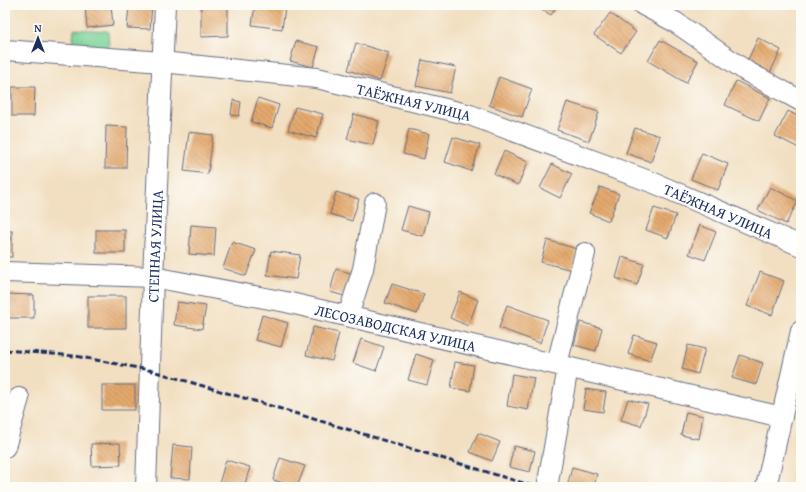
<svg xmlns="http://www.w3.org/2000/svg" width="806" height="492" font-family="'Gentium Book Plus',serif">
  <defs>
    <pattern id="building-back-hatch" width="6" height="6" patternUnits="userSpaceOnUse"><rect width="6" height="6" fill="#e4a96d"/><path d="M-1 5l2 2M0 0l6 6M5-1l2 2" fill="none" stroke="#b88a5d"/></pattern>
  </defs>
  <rect width="100%" height="100%" fill="#fdfcf7"/>
  <filter id="ink" filterUnits="userSpaceOnUse"><feTurbulence type="fractalNoise" baseFrequency=".025" numOctaves="2"/><feDisplacementMap in="SourceGraphic" scale="8" xChannelSelector="R" yChannelSelector="G"/><feConvolveMatrix kernelMatrix="1 2 1 2 8 2 1 2 1" color-interpolation-filters="sRGB"/></filter>
  <filter id="wash" filterUnits="userSpaceOnUse"><feTurbulence type="fractalNoise" baseFrequency=".012" numOctaves="4" result="noise"/><feDisplacementMap in="SourceGraphic" scale="16" xChannelSelector="R" yChannelSelector="G"/><feGaussianBlur stdDeviation="0.9" result="paint"/><feColorMatrix in="noise" values="0 0 0 0 0 0 0 0 0 0 0 0 0 0 0 0 0 1.4 0 .05"/><feComposite in="paint" operator="in"/></filter>
  <g filter="url(#wash)">
    <rect width="100%" height="100%" fill="#f2dfc1"/>
    <polygon fill="#79d196" stroke="#4a807a" points="74,29 108,31 109,47 72,47"/>
    <g id="blocks">
      <g fill="url(#building-back-hatch)">
        <polygon points="85,5 111,5 113,25 87,28"/>
        <polygon points="129,5 152,5 150,29 127,28"/>
        <polygon points="201,5 228,5 228,36 201,37"/>
        <polygon points="255,5 285,7 282,29 252,25"/>
        <polygon points="534,5 558,5 551,15"/>
        <polygon points="610,13 636,32 621,53 594,35"/>
        <polygon points="758,38 781,50 769,75 746,64"/>
        <polygon points="660,40 698,61 686,83 648,61"/>
        <polygon points="296,41 319,47 313,67 290,61"/>
        <polygon points="356,43 389,53 380,81 348,70"/>
        <polygon points="422,60 456,67 450,93 416,86"/>
        <polygon points="499,77 532,89 522,117 489,105"/>
        <polygon points="736,81 770,98 759,121 725,105"/>
        <polygon points="12,87 35,87 34,116 12,116"/>
        <polygon points="258,98 279,105 272,128 251,122"/>
        <polygon points="233,100 241,102 239,116 231,115"/>
        <polygon points="567,102 599,112 589,141 557,130"/>
        <polygon points="295,107 323,114 316,138 288,130"/>
        <polygon points="788,111 801,118 801,149 775,136"/>
        <polygon points="354,114 379,121 373,145 347,139"/>
        <polygon points="106,126 127,127 126,168 105,168"/>
        <polygon points="635,128 660,136 651,162 626,153"/>
        <polygon points="409,129 429,134 424,159 403,154"/>
        <polygon points="189,132 213,135 208,174 184,171"/>
        <polygon points="453,137 480,145 471,171 445,162"/>
        <polygon points="504,151 528,162 518,185 494,174"/>
        <polygon points="702,153 728,164 718,190 691,179"/>
        <polygon points="552,164 572,174 560,198 540,188"/>
        <polygon points="600,187 619,194 609,221 589,213"/>
        <polygon points="770,187 798,201 786,224 758,210"/>
        <polygon points="336,192 359,199 352,221 330,214"/>
        <polygon points="408,206 429,212 423,236 401,230"/>
        <polygon points="654,208 676,215 668,238 646,230"/>
        <polygon points="191,225 216,227 214,256 189,254"/>
        <polygon points="700,225 716,232 705,260 689,254"/>
        <rect x="96" y="230" width="29" height="23"/>
        <rect x="5" y="231" width="7" height="26"/>
        <polygon points="547,240 577,249 572,270 541,262"/>
        <polygon points="232,242 256,250 246,276 223,268"/>
        <polygon points="271,251 300,255 296,279 267,275"/>
        <polygon points="622,257 644,264 637,285 616,278"/>
        <polygon points="336,269 354,274 348,297 330,292"/>
        <polygon points="760,272 784,281 772,315 747,306"/>
        <polygon points="392,284 424,294 417,314 385,303"/>
        <polygon points="460,292 478,300 468,326 450,318"/>
        <polygon points="5,294 34,295 34,318 5,318"/>
        <rect x="88" y="296" width="38" height="32"/>
        <polygon points="177,302 206,306 202,329 174,325"/>
        <polygon points="507,305 548,320 540,343 499,328"/>
        <polygon points="262,315 288,323 281,347 255,340"/>
        <polygon points="580,322 602,328 596,351 574,345"/>
        <polygon points="313,327 339,333 332,361 306,355"/>
        <polygon points="634,335 657,342 650,361 628,354"/>
        <polygon points="361,339 384,347 376,371 353,363"/>
        <polygon points="688,345 705,349 698,374 682,369"/>
        <polygon points="416,354 434,360 427,385 408,380"/>
        <polygon points="740,355 763,363 756,385 732,378"/>
        <polygon points="455,362 474,365 470,391 451,388"/>
        <polygon points="512,374 534,378 528,410 507,406"/>
        <rect x="102" y="385" width="33" height="25"/>
        <polygon points="586,389 606,392 603,412 583,409"/>
        <polygon points="628,399 648,404 641,426 621,420"/>
        <polygon points="686,412 703,416 699,439 681,435"/>
        <polygon points="478,433 500,442 492,461 470,452"/>
        <polygon points="120,443 121,465 92,466 91,444"/>
        <polygon points="173,445 192,447 190,479 170,478"/>
        <polygon points="514,446 535,451 530,472 509,467"/>
        <polygon points="280,458 305,466 297,487 273,480"/>
        <polygon points="226,460 250,467 244,487 218,487"/>
        <polygon points="572,467 597,474 594,487 567,487"/>
      </g>
    </g>
  </g>
  <g filter="url(#ink)">
    <use href="#blocks" fill-opacity="0" stroke="#666d81" stroke-width="1"/>
    <g fill="none" stroke-linecap="round" stroke-linejoin="round">
      <g stroke="#666d81" stroke-width="22">
        <g id="minor">
          <polyline points="643,5 675,22 746,71 801,101"/>
          <path id="s1" d="M5 50 162 62 317 78 470 115 654 183 801 246"/>
          <path id="s2" d="M5 272 153 277 286 302 782 417"/>
          <polyline points="348,316 363,269 375,203"/>
          <polyline points="557,364 585,253"/>
          <polyline points="5,447 19,398"/>
          <polyline points="548,482 568,367"/>
          <path id="s3" d="M146 487 153 277 165 5"/>
          <polyline points="766,487 801,331"/>
        </g>
      </g>
      <use href="#minor" stroke="#fff" stroke-width="20"/>
      <polyline stroke="#1b2f5e" stroke-width="3" stroke-dasharray="6 3" stroke-linecap="butt" points="5,350 75,356 149,370 278,408 536,487"/>
    </g>
  </g>
  <g text-anchor="middle" dominant-baseline="central" stroke-width="3" stroke-linejoin="round" paint-order="stroke">
    <g font-size="15" fill="#1b2f5e" stroke="#fdfcf7">
      <text stroke="none"><textPath href="#s1" startOffset="413">ТАЁЖНАЯ УЛИЦА</textPath></text>
      <text stroke="none"><textPath href="#s1" startOffset="737">ТАЁЖНАЯ УЛИЦА</textPath></text>
      <text stroke="none"><textPath href="#s3" startOffset="241">СТЕПНАЯ УЛИЦА</textPath></text>
      <text stroke="none"><textPath href="#s2" startOffset="396">ЛЕСОЗАВОДСКАЯ УЛИЦА</textPath></text>
    </g>
  </g>
  <rect width="806" height="492" fill="none" stroke="#fdfcf7" stroke-width="20"/>
  <g transform="translate(38 38)" stroke="#fdfcf7" stroke-width="3" paint-order="stroke">
  <path d="M0-3L7 15L0 10L-7 15Z" fill="#1b2f5e"/>
  <text y="-6" font-size="11" font-weight="bold" text-anchor="middle" fill="#1b2f5e">N</text>
  </g>
</svg>
